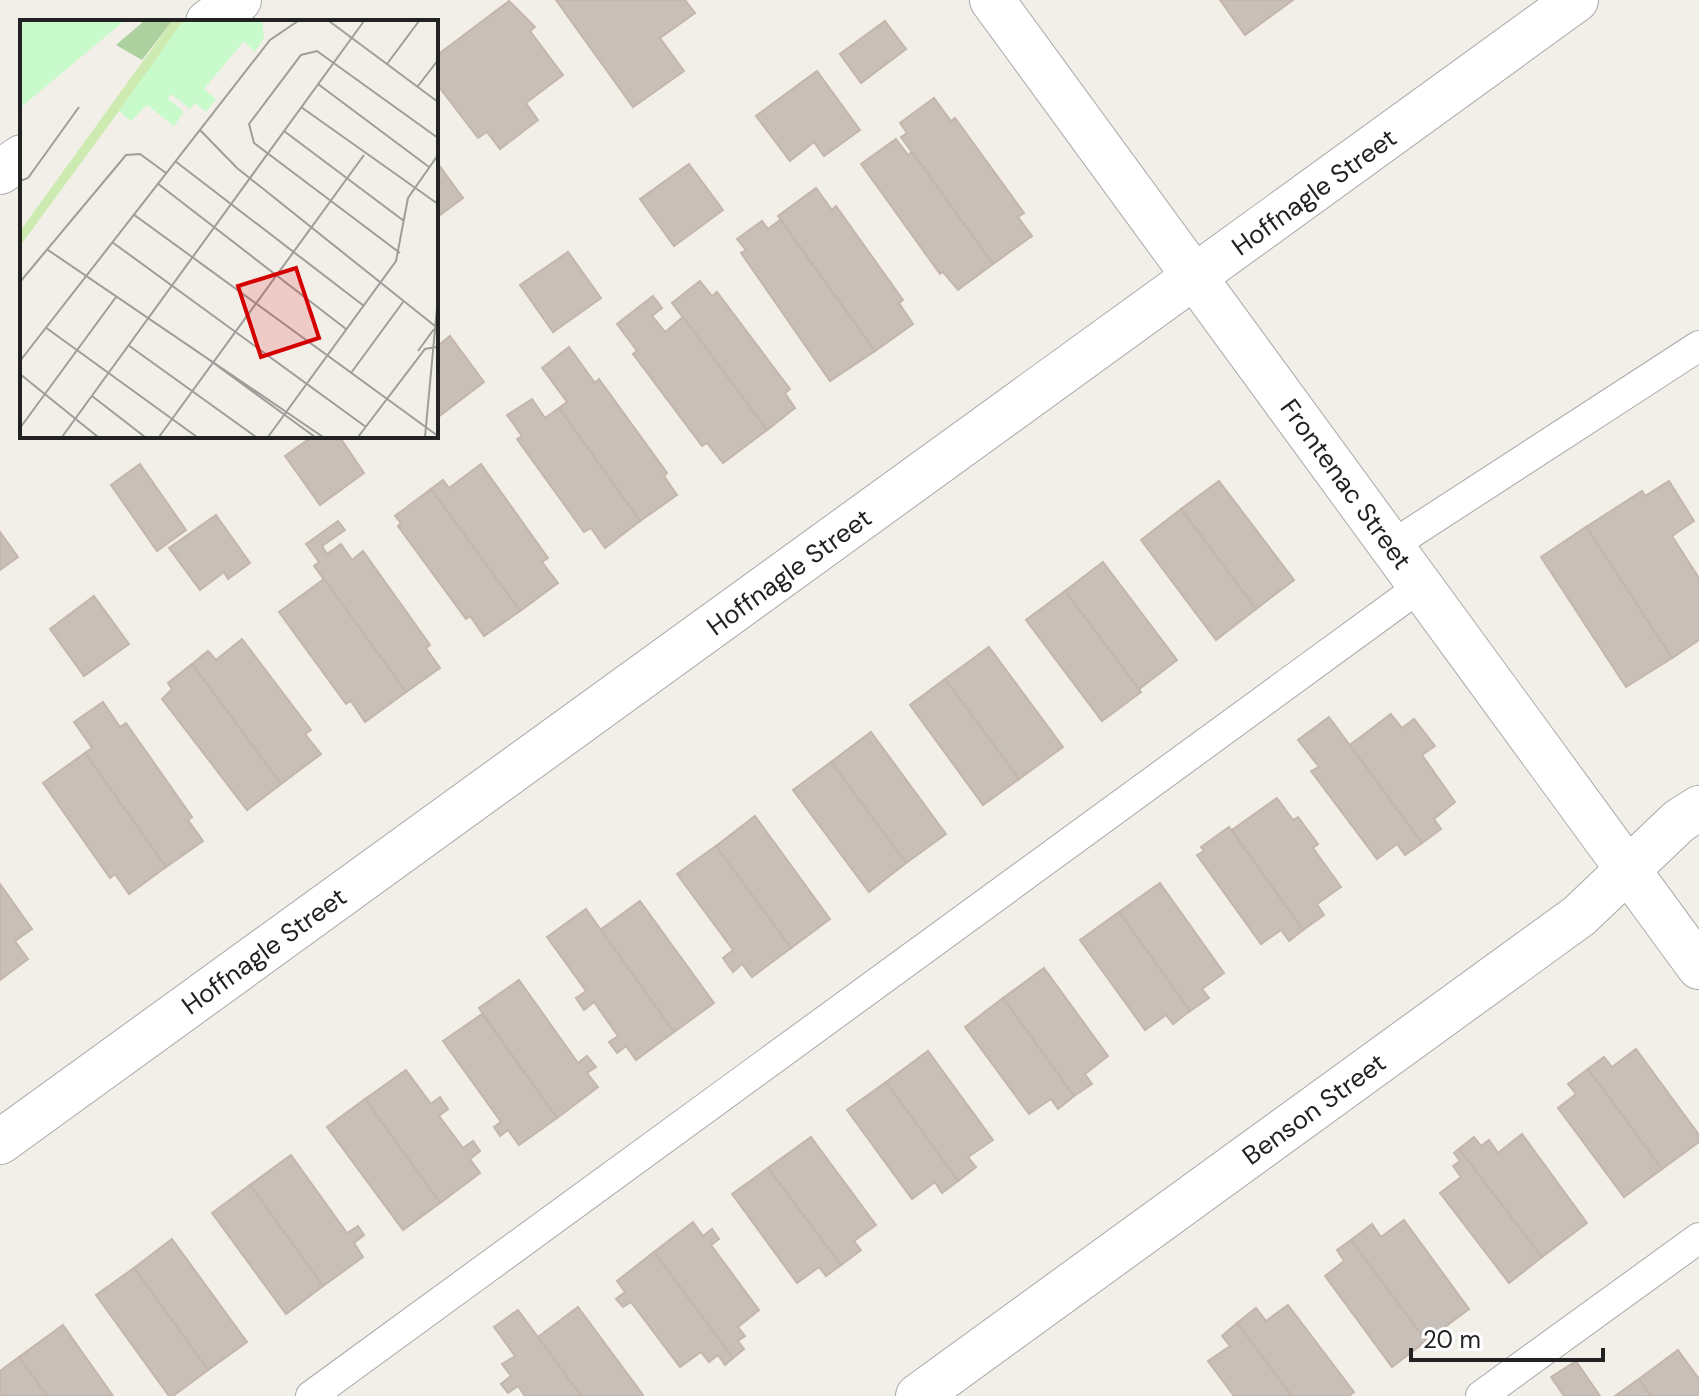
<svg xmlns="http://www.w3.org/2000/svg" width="1699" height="1396" font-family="'DM Sans',sans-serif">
  <rect width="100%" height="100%" fill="#f2efe9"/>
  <g fill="#c7bfb8" stroke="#c4b6ab" stroke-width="2">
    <polygon points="556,0 685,0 695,13 660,38 684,71 633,107"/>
    <polygon points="1220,0 1293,0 1245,35"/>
    <polygon points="509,1 535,27 530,31 563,75 526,103 538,120 500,149 487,132 478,138 436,83 436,56"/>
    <polygon points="885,21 906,49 861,83 840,54"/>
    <polygon points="817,71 860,130 824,156 814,142 790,161 756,116"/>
    <polygon points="934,98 951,121 955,118 1024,213 1018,217 1032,236 993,264 901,137 907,133 900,123"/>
    <polygon points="896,139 908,155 912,152 993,264 958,290 943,272 940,274 861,164"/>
    <polygon points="436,161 463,198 436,218"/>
    <polygon points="689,164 723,210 674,246 640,199"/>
    <polygon points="816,188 832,210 836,206 903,300 899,303 913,324 875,351 778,216"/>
    <polygon points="780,220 875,351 830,381 741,253 746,250 737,239 762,221 768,229"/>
    <polygon points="568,252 601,298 553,332 520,285"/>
    <polygon points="700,281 712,296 717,292 790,389 785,393 795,408 767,430 672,303"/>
    <polygon points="653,296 662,308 652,316 665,332 683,317 767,430 723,463 707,443 702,446 633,354 637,351 617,324"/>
    <polygon points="450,336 484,382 437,418 436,347"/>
    <polygon points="569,347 595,383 599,379 667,473 664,476 677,495 640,521 559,408 567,402 542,368"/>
    <polygon points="532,399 545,418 559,408 640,521 605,548 591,528 584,532 517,439 522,436 507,415"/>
    <polygon points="313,436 339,436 364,473 320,505 285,456"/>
    <polygon points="140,464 186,530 157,551 111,485"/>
    <polygon points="481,464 548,558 542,562 558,583 520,611 431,489 443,480 449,488"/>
    <polygon points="1219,481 1294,580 1256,609 1181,509"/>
    <polygon points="1669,481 1694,521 1672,536 1699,578 1699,640 1672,658 1586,527 1642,491 1645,496"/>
    <polygon points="431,489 520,611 484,636 470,616 466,619 398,526 401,523 395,516"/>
    <polygon points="1181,509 1256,609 1216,640 1141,540"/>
    <polygon points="216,515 250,563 228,579 224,572 200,590 169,548"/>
    <polygon points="338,521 345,530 322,546 327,554 341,544 352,560 363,551 430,645 426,648 440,668 406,692 314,566 319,562 306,544"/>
    <polygon points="1586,527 1672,658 1626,687 1541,557"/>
    <polygon points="0,532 18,557 0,570"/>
    <polygon points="1103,562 1177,660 1139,689 1065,591"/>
    <polygon points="324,579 406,692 365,722 351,701 346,704 279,612"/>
    <polygon points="1065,591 1141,692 1102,721 1026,620"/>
    <polygon points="94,596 129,644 84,676 50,629"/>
    <polygon points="242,639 311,730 305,734 321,754 281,784 192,664 208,651 216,660"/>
    <polygon points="989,647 1063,747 1019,779 945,679"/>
    <polygon points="192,664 281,784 247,810 162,699 172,689 168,683"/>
    <polygon points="945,679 1019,779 983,805 910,705"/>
    <polygon points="103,702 120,727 126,723 192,817 188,820 203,841 166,867 85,753 92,748 74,722"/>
    <polygon points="1391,714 1402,728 1414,719 1435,746 1422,755 1455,802 1434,819 1441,829 1422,843 1350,745"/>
    <polygon points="1329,717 1422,843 1405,855 1397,844 1377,859 1311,771 1319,767 1298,740"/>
    <polygon points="871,732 946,834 906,863 831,762"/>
    <polygon points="85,753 166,867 129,894 115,874 110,878 43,783"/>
    <polygon points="831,762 906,863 869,892 793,790"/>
    <polygon points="1277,798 1293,820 1298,817 1318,844 1313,848 1341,887 1317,904 1324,915 1303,930 1232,830"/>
    <polygon points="755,816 830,919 791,948 716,846"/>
    <polygon points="1229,827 1303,930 1289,941 1281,930 1261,944 1197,855 1204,851 1201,847"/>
    <polygon points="716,846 791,948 752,977 742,964 733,972 723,958 733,950 677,874"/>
    <polygon points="1160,883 1224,973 1202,989 1209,998 1190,1011 1119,912"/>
    <polygon points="0,884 32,929 15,941 28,959 0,980"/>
    <polygon points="640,901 714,1003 674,1032 600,930"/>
    <polygon points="586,909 674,1032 636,1060 626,1046 617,1053 609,1042 618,1036 594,1002 584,1010 576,998 586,991 547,937"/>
    <polygon points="1119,912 1190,1011 1173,1024 1166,1015 1145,1030 1080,940"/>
    <polygon points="1044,968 1108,1056 1085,1074 1092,1084 1074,1096 1003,998"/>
    <polygon points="519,980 578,1063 587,1056 596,1067 587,1073 598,1087 557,1118 479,1008"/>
    <polygon points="1003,998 1074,1096 1058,1109 1051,1099 1029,1114 965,1027"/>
    <polygon points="482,1014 557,1118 519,1145 508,1130 500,1136 494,1127 501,1122 443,1041"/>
    <polygon points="1636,1049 1699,1135 1699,1142 1662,1169 1588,1069 1604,1057 1612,1067"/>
    <polygon points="928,1051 993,1140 968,1157 976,1167 958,1181 886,1082"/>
    <polygon points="1588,1069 1662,1169 1624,1197 1558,1108 1576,1094 1568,1084"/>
    <polygon points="406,1070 431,1104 440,1097 448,1109 439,1116 463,1148 473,1141 480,1151 470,1159 480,1173 440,1203 365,1099"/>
    <polygon points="886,1082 958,1181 942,1193 935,1182 912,1199 847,1110"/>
    <polygon points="365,1099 440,1203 403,1230 327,1127"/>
    <polygon points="1522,1134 1587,1223 1542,1257 1459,1149 1474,1137 1481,1146 1489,1140 1498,1153"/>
    <polygon points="811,1137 876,1225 854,1241 861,1250 841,1265 768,1168"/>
    <polygon points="1459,1149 1542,1257 1509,1283 1440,1193 1461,1177 1453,1166 1460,1161 1454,1153"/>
    <polygon points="291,1155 347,1233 358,1226 364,1235 354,1243 363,1257 323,1286 250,1185"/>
    <polygon points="768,1168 841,1265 826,1276 819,1267 797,1283 732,1194"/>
    <polygon points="250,1185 323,1286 286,1314 212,1213"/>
    <polygon points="1404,1220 1469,1309 1426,1341 1351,1240 1372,1224 1381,1237"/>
    <polygon points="693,1222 703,1236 712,1229 719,1239 711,1245 759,1310 738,1327 745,1336 738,1341 744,1349 733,1358 654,1252"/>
    <polygon points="172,1239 247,1342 208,1370 134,1268"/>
    <polygon points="1351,1240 1426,1341 1392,1367 1325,1276 1344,1261 1337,1250"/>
    <polygon points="654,1252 733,1358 725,1365 718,1355 709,1362 701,1352 680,1367 631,1302 623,1307 616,1299 625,1292 617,1281"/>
    <polygon points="134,1268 208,1370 173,1396 169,1396 96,1295"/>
    <polygon points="1288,1305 1354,1392 1349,1396 1292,1396 1237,1323 1256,1308 1266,1321"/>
    <polygon points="578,1307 643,1395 642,1396 581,1396 538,1337"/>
    <polygon points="518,1310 538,1337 581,1396 525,1396 518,1386 508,1393 501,1384 511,1376 502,1364 515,1356 494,1327"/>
    <polygon points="1237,1323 1292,1396 1234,1396 1208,1361 1230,1346 1222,1336"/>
    <polygon points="63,1325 113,1396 47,1396 19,1357"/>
    <polygon points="1678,1350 1699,1379 1699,1396 1651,1396 1639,1379"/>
    <polygon points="19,1357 47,1396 0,1396 0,1371"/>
    <polygon points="1576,1361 1600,1396 1564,1396 1551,1377"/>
    <polygon points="1639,1379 1651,1396 1615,1396"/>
  </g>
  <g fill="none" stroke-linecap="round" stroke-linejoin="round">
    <g stroke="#a9a9a9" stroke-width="32">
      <g id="service">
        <polyline points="1391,546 1699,346"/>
        <polyline points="311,1396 1421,586"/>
        <polyline points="1481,1396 1699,1238"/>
      </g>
    </g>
    <g stroke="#a9a9a9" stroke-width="46">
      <g id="minor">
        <polyline points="992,0 1699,967"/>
        <polyline points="208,22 239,0"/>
        <polyline points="0,172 22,157"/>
        <polyline points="0,1142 1576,0"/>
        <polyline points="918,1396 1579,916 1679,821 1699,808"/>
      </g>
    </g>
    <use href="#service" stroke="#fff" stroke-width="30"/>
    <use href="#minor" stroke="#fff" stroke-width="44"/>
  </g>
  <g text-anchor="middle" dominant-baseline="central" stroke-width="6" stroke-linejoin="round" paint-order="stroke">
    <g font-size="26" fill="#222" stroke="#fff">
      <text transform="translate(1314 192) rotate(-36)">Hoffnagle Street</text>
      <text transform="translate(1346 484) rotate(54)">Frontenac Street</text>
      <text transform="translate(789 572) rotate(-36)">Hoffnagle Street</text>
      <text transform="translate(264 951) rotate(-36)">Hoffnagle Street</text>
      <text transform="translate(1314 1109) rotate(-36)">Benson Street</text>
    </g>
  </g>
  <g transform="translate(20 20)">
    <rect width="418" height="418" fill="#f2efe9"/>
    <path d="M152 1H165L0 226V211Z" fill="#cdebb0"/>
    <path d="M124 1H152L122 40 96 25Z" fill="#add19e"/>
    <path d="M0 1H104L0 88ZM163 1H242L244 18 235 32 224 21 184 69 196 79 186 92 175 83 170 89 151 74 148 79 164 92 154 106 127 85 111 101 99 91Z" fill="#c8facc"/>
    <path fill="none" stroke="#9f9d99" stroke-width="2" d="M309 1 418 82M367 44 399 1M298 64 409 147M398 66 418 40M281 87 418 184M180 110 217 148 415 306M264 111 384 201M155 141 344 286M0 161 8 158 59 87M137 163 326 309M113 194 418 416M92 222 346 407M28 230 303 417M380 233 234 123 229 104 281 35 297 31 418 118M0 262 106 135 120 134 146 153M25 307 177 417M108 325 236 417M398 331 414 309M184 336 295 417M0 341 250 20 278 1M331 353 383 282M0 354 78 417M72 376 125 417M0 408 96 277M42 417 344 1M139 417 344 135M248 417 376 241 388 178 418 135M338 417 405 329 416 327M405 417 418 277"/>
    <path fill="#d40000" fill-opacity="0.15" stroke="#d40000" stroke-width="4" d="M276 248 299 318 241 337 218 266Z"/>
    <rect width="418" height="418" fill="none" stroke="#222" stroke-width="4"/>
  </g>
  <path d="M1411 1348v12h192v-12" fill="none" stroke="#222222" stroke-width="4"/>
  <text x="1423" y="1348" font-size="24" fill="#222222" stroke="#ffffff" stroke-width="6" paint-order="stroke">20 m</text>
</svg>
